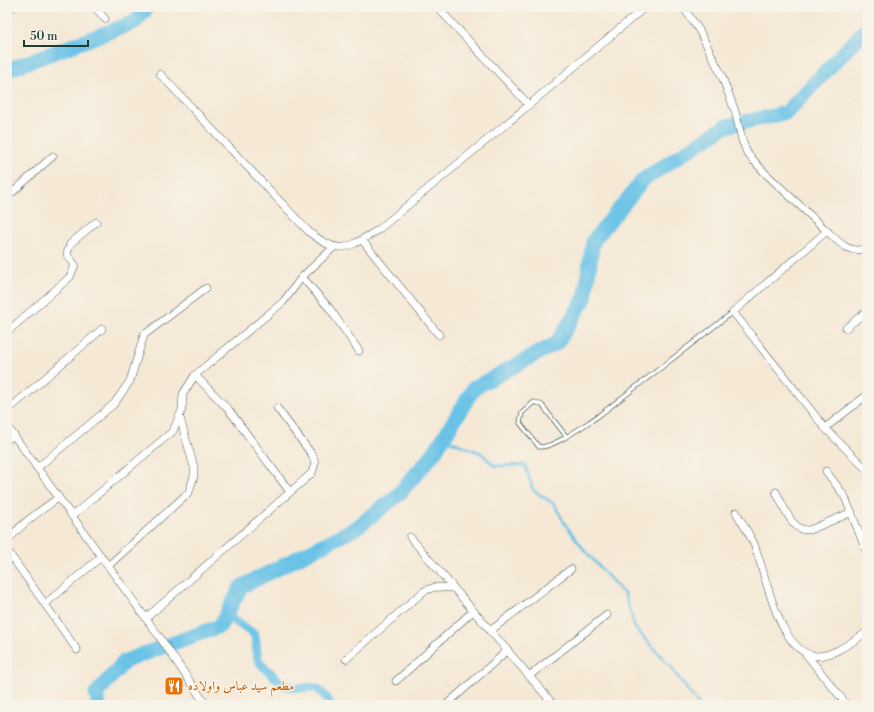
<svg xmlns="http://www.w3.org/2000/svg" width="874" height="712" font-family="'Libre Bodoni',Amiri,serif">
  <rect width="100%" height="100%" fill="#f7f3e8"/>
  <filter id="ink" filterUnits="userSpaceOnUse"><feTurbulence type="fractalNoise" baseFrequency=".025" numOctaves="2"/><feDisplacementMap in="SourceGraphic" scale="8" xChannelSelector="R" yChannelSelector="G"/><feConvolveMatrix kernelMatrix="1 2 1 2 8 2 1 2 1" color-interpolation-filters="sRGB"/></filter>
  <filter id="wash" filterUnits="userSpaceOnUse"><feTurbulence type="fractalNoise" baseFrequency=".012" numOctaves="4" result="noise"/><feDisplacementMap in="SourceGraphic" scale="16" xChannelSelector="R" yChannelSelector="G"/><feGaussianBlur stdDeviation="0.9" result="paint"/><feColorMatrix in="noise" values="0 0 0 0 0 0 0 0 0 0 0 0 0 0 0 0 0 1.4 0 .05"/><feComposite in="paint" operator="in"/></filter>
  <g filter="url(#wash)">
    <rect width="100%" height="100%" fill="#f5e8d5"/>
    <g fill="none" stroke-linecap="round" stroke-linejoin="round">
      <polyline stroke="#6ac3e7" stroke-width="2.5" points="443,438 481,453 495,466 525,465 533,490 554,504 565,524 585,551 625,595 635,628 670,666 699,705"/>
      <path stroke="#6ac3e7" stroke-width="9" d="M226 615 254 634C258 643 255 653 259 661 262 666 282 684 287 686 311 694 312 675 331 705"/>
      <g stroke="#6ac3e7" stroke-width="15">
        <polyline points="7,70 135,22 148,7"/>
        <polyline points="99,705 96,694 125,661 220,626 241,587 356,528 398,495 434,453 474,388 557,343 585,298 593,241 644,179 726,126 786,113 867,28"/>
      </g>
    </g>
  </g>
  <g filter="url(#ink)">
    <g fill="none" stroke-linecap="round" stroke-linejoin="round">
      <g stroke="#3f574c" stroke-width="5">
        <path id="service" d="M566 436 542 405 534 402 522 413 520 423 539 447C554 448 584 425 597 417L733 312"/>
      </g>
      <g stroke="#3f574c" stroke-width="8">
        <g id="minor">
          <polyline points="95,7 105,19"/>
          <polyline points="437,7 529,105 645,7"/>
          <polyline points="683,7 699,30 721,74 735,111 742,140 747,153 764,172 827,231"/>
          <polyline points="7,11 13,7"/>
          <path d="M160 74 309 232C340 256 346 249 378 230L529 105"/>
          <polyline points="7,194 13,192 53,156"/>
          <polyline points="362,240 439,335"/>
          <path d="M867 248C849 255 839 242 827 231L733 312 825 428 867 470"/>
          <polyline points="302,277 330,309 359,351"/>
          <polyline points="846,328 867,311"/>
          <polyline points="7,332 70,277 75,265 67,254 70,244 96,222"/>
          <polyline points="195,375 229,410 290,492"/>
          <polyline points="7,411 102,329"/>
          <polyline points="7,426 163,642 206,705"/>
          <polyline points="825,428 867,395"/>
          <polyline points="7,440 14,435"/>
          <polyline points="37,468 114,404 130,381 144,335 206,288"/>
          <polyline points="826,471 845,497 867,553"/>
          <path d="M776 492C784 506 793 536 812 529L852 512"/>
          <path d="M736 512C742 523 749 533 754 544 766 573 778 654 817 656 834 656 853 641 867 632"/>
          <polyline points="72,516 173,431 182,410 183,394 195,375 283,302 302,277 333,248"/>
          <polyline points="410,537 554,705"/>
          <path d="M7 545C9 531 46 507 58 498"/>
          <polyline points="7,550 77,650"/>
          <polyline points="108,566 189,492 194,476 194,467 180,418"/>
          <polyline points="45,604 101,557"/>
          <polyline points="146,618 312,473 315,463 313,456 277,408"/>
          <polyline points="490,631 571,569"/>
          <polyline points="805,653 847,705"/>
          <polyline points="346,659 424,591 435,587 453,588"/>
          <polyline points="529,676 607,615"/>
          <polyline points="396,681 473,611"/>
          <polyline points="446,705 508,650"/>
        </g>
      </g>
      <use href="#service" stroke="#fff" stroke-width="3.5"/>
      <use href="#minor" stroke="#fff" stroke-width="7"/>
    </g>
  </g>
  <defs>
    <g id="restaurant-square" transform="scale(1)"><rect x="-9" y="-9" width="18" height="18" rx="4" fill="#e8710a" stroke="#f7f3e8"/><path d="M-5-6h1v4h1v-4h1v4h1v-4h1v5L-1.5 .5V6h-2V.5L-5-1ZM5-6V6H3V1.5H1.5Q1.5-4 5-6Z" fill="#fff"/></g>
  </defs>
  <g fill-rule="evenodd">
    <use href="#restaurant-square" x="174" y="686"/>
  </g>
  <g text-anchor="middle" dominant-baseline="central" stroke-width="3" stroke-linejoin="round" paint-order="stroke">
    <g font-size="13" fill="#c56008" stroke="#f7f3e8" text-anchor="start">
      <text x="188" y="686">مطعم سيد عباس واولاده</text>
    </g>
  </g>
  <rect width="874" height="712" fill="none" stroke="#f7f3e8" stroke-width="24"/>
  <path d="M24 40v6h64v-6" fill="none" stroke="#1f3d34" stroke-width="2"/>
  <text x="30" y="40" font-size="12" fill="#1f3d34" stroke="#f7f3e8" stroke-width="3" paint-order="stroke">50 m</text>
</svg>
